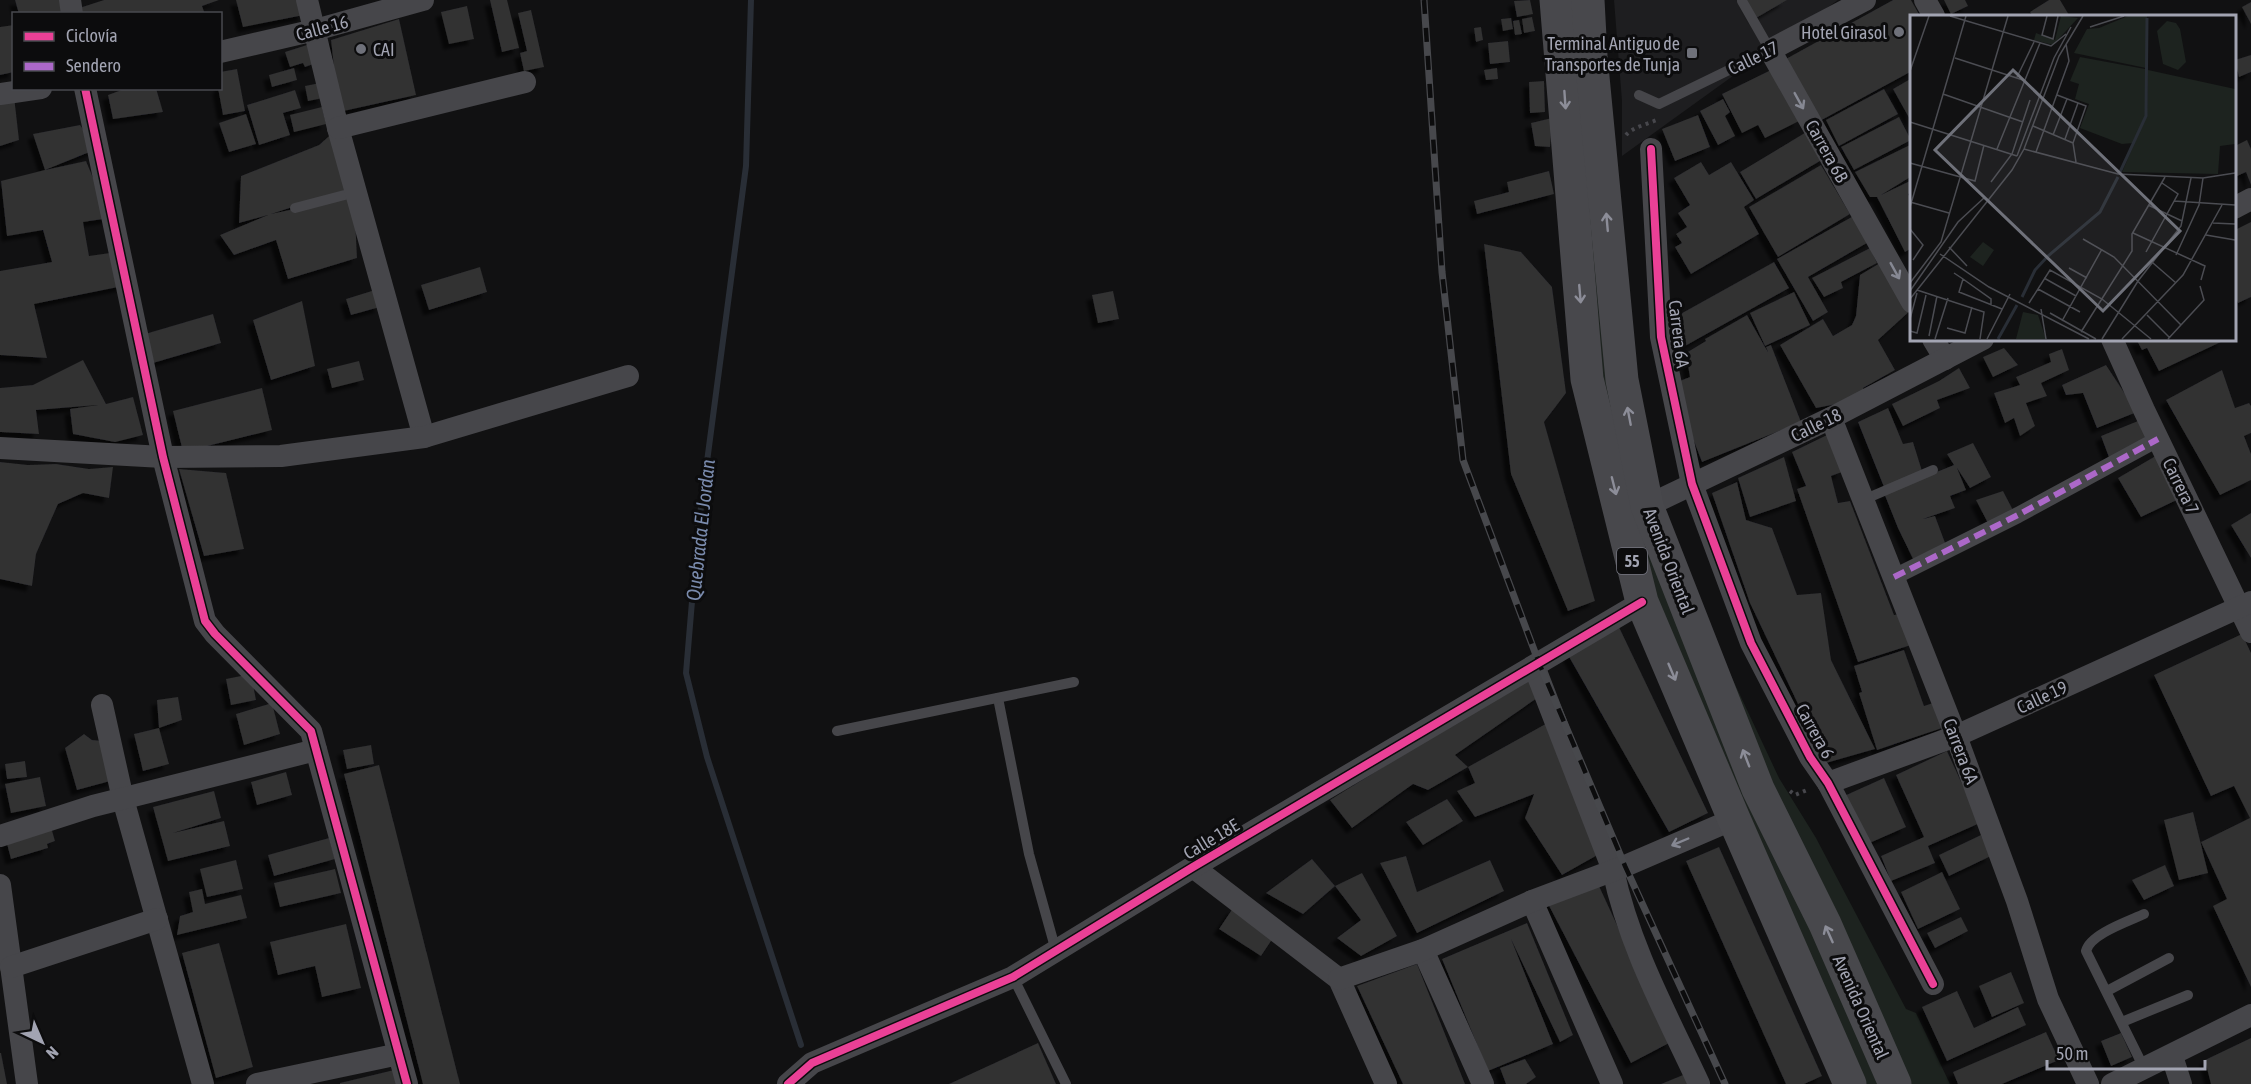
<svg xmlns="http://www.w3.org/2000/svg" width="2251" height="1084" font-family="'Asap Condensed',sans-serif">
  <defs>
    <filter id="shadow"><feDropShadow dx="-5.5" dy="5.5" stdDeviation="1.5" flood-color="#0009"/></filter>
  </defs>
  <rect width="100%" height="100%" fill="#111112"/>
  <polygon fill="#1e1e20" points="1614,0 1838,0 1622,156 1622,101"/>
  <g fill="#1d231f">
    <polygon points="1567,29 1610,367 1881,1084 1863,1084 1691,692 1639,550 1597,367"/>
    <polygon points="1702,614 1779,778 1816,838 1906,1009 1916,1013 1950,1084 1901,1084 1811,882"/>
  </g>
  <g fill="none" stroke-linecap="round" stroke-linejoin="round">
    <polyline stroke="#292e36" stroke-width="6" points="751,0 746,166 698,530 686,673 707,757 801,1045"/>
  </g>
  <g fill="#303032" filter="url(#shadow)">
    <polygon points="15,0 60,0 64,14 19,14"/>
    <polygon points="104,0 219,0 202,6 205,14 77,14 76,9"/>
    <polygon points="236,0 300,0 304,15 243,27"/>
    <polygon points="490,0 507,0 519,48 502,52"/>
    <polygon points="1530,0 1533,14 1517,17 1514,1"/>
    <polygon points="1746,0 1787,0 1756,18"/>
    <polygon points="1893,0 1911,0 1920,16 1912,16 1912,71 1818,122 1784,60"/>
    <polygon points="1944,0 1965,0 1968,6 1951,14"/>
    <polygon points="2049,0 2060,0 2069,15 2033,16 2030,12"/>
    <polygon points="2251,2 2251,24 2242,7"/>
    <polygon points="467,6 474,39 449,44 441,12"/>
    <polygon points="531,10 544,67 524,71 520,53 527,51 518,13"/>
    <polygon points="1532,17 1535,31 1524,33 1522,19"/>
    <polygon points="1511,18 1513,29 1503,31 1501,19"/>
    <polygon points="399,19 416,95 339,112 331,40"/>
    <polygon points="1519,20 1522,34 1515,35 1513,21"/>
    <polygon points="14,25 14,72 0,75 0,27"/>
    <polygon points="1481,27 1483,40 1476,42 1474,28"/>
    <polygon points="1508,41 1510,62 1490,64 1488,43"/>
    <polygon points="310,44 316,63 305,67 303,63 290,67 285,52"/>
    <polygon points="2251,55 2251,72 2239,77 2235,60"/>
    <polygon points="294,68 297,80 272,87 269,75"/>
    <polygon points="1497,68 1498,79 1486,80 1484,70"/>
    <polygon points="237,69 245,111 223,115 218,88 220,88 220,72"/>
    <polygon points="1773,69 1799,121 1765,138 1758,125 1742,133 1722,94"/>
    <polygon points="1912,78 1912,123 1893,89"/>
    <polygon points="1544,81 1545,112 1530,113 1529,82"/>
    <polygon points="320,83 323,98 308,101 305,86"/>
    <polygon points="127,88 156,88 163,112 113,119 108,95"/>
    <polygon points="1884,89 1898,114 1839,146 1826,120"/>
    <polygon points="295,90 301,108 283,113 290,135 259,145 247,105"/>
    <polygon points="14,96 19,140 0,146 0,97"/>
    <polygon points="1723,99 1730,112 1725,116 1735,136 1718,145 1700,111"/>
    <polygon points="322,107 326,124 294,132 290,115"/>
    <polygon points="246,114 256,144 229,152 219,123"/>
    <polygon points="1698,115 1710,147 1675,161 1662,129"/>
    <polygon points="1899,117 1911,140 1854,170 1841,147"/>
    <polygon points="1552,118 1550,147 1535,146 1531,123"/>
    <polygon points="80,125 97,149 45,170 86,161 110,218 83,222 89,256 117,252 123,286 34,304 47,358 0,355 0,271 52,262 43,230 7,236 1,181 45,170 33,134"/>
    <polygon points="336,130 352,188 271,214 354,196 357,258 288,279 276,240 234,255 220,235 268,215 239,223 241,176 319,145"/>
    <polygon points="1808,131 1825,158 1756,199 1740,172"/>
    <polygon points="2247,140 2251,149 2251,185 2246,172 2235,177 2235,146"/>
    <polygon points="1912,144 1912,176 1881,195 1912,180 1912,192 1908,194 1912,201 1912,248 1905,252 1877,197 1870,197 1855,172"/>
    <polygon points="1701,162 1709,175 1731,162 1754,200 1744,207 1759,234 1691,274 1675,247 1682,243 1676,234 1687,227 1678,213 1690,205 1674,178"/>
    <polygon points="1821,165 1850,214 1778,257 1749,207"/>
    <polygon points="1549,171 1554,194 1477,214 1474,201 1509,192 1507,182"/>
    <polygon points="1857,214 1872,240 1808,277 1828,312 1813,321 1777,259"/>
    <polygon points="2251,222 2251,297 2238,303 2235,295 2235,230"/>
    <polygon points="1484,244 1521,252 1552,287 1566,393 1544,422 1595,601 1568,611 1511,474"/>
    <polygon points="1870,248 1877,263 1841,282 1843,288 1824,297 1812,278"/>
    <polygon points="1885,260 1912,309 1878,340 1895,370 1863,388 1864,391 1842,403 1816,408 1780,345 1823,319 1833,336 1852,325 1856,316 1860,275"/>
    <polygon points="1774,262 1789,288 1676,351 1675,317"/>
    <polygon points="480,267 487,292 429,310 421,285"/>
    <polygon points="375,290 380,307 351,315 346,299"/>
    <polygon points="1113,291 1119,319 1098,323 1092,295"/>
    <polygon points="1794,292 1810,325 1765,346 1750,313"/>
    <polygon points="302,301 315,366 271,380 253,320"/>
    <polygon points="213,314 221,343 153,363 145,334"/>
    <polygon points="1747,315 1765,347 1762,348 1765,347 1768,352 1766,347 1771,345 1801,422 1702,462 1672,384 1690,377 1686,353 1706,341 1705,339"/>
    <polygon points="2136,339 2222,339 2223,341 2159,371 2147,348 2142,350"/>
    <polygon points="2004,348 2018,365 1993,377 1983,357"/>
    <polygon points="2062,349 2069,370 2041,383 2047,396 2026,403 2035,426 2020,436 2014,418 2005,423 1994,393 2020,385 2016,377 2051,362 2049,354"/>
    <polygon points="83,360 106,404 133,397 143,435 115,442 73,434 70,409 98,405 36,410 39,434 0,432 0,388 33,385"/>
    <polygon points="359,361 364,380 332,388 327,369"/>
    <polygon points="2106,365 2137,412 2097,428 2083,393 2066,395 2062,385"/>
    <polygon points="1959,368 1970,388 1937,400 1940,408 1903,426 1892,404 1939,381"/>
    <polygon points="2222,370 2235,408 2249,403 2251,406 2251,433 2244,436 2251,454 2251,480 2220,495 2166,400"/>
    <polygon points="262,388 272,430 183,452 173,411"/>
    <polygon points="1888,408 1903,444 1913,442 1922,471 1884,487 1858,422"/>
    <polygon points="2138,421 2149,440 2110,460 2101,436"/>
    <polygon points="1827,435 1842,472 1831,476 1838,503 1850,501 1894,615 1901,614 1911,645 1858,662 1797,489 1806,486 1792,452"/>
    <polygon points="1973,443 1991,477 1970,488 1957,468 1966,490 1950,496 1955,508 1923,519 1935,516 1947,548 1915,563 1898,528 1884,493 1954,465 1947,454"/>
    <polygon points="2159,454 2181,498 2141,517 2118,478"/>
    <polygon points="1784,457 1796,501 1750,517 1738,478"/>
    <polygon points="0,462 28,465 56,464 89,469 113,467 109,498 83,493 58,504 36,554 32,586 0,579"/>
    <polygon points="179,469 226,473 244,549 204,556"/>
    <polygon points="1737,482 1746,520 1772,528 1797,595 1821,593 1831,660 1875,749 1826,763 1750,603 1712,493"/>
    <polygon points="2003,491 2015,514 1990,527 1976,500"/>
    <polygon points="2251,513 2251,558 2231,525"/>
    <polygon points="1618,625 1708,813 1669,832 1568,655"/>
    <polygon points="2242,634 2251,653 2251,987 2213,906 2227,899 2201,842 2250,818 2234,786 2211,796 2154,675"/>
    <polygon points="1904,650 1924,706 1936,702 1945,727 1877,750 1859,693 1862,692 1854,666"/>
    <polygon points="251,674 256,700 231,705 226,679"/>
    <polygon points="1531,675 1540,696 1455,755 1468,767 1428,790 1413,784 1352,828 1330,800"/>
    <polygon points="178,697 182,720 159,728 157,700"/>
    <polygon points="272,703 280,734 244,745 236,714"/>
    <polygon points="1551,721 1601,853 1562,875 1525,818 1534,794 1475,817 1457,791 1475,783 1468,767"/>
    <polygon points="159,728 169,764 143,771 134,734"/>
    <polygon points="84,734 92,740 103,741 114,780 77,790 65,748"/>
    <polygon points="371,745 374,764 347,769 343,750"/>
    <polygon points="1947,751 1980,823 1928,846 1935,863 1891,881 1881,856 1924,837 1896,775"/>
    <polygon points="25,761 27,777 7,779 5,764"/>
    <polygon points="379,765 460,1084 423,1084 344,774"/>
    <polygon points="286,772 292,795 257,805 251,782"/>
    <polygon points="40,777 46,806 11,813 5,784"/>
    <polygon points="1884,778 1906,827 1865,845 1844,796"/>
    <polygon points="214,791 221,818 173,833 224,821 230,846 168,861 153,807"/>
    <polygon points="1447,799 1463,821 1423,845 1406,822"/>
    <polygon points="2193,812 2208,873 2179,880 2164,820"/>
    <polygon points="51,827 55,841 47,844 48,848 11,859 6,840"/>
    <polygon points="1981,835 1991,856 1949,876 1939,855"/>
    <polygon points="329,838 335,859 274,876 268,855"/>
    <polygon points="1719,847 1822,1076 1804,1084 1786,1084 1686,861"/>
    <polygon points="1406,856 1417,892 1490,860 1504,891 1417,933 1380,863"/>
    <polygon points="1312,859 1335,886 1303,914 1266,893"/>
    <polygon points="236,860 243,889 207,897 200,869"/>
    <polygon points="2165,865 2174,886 2144,900 2132,880"/>
    <polygon points="335,869 341,893 280,907 274,883"/>
    <polygon points="1942,872 1960,909 1918,929 1901,892"/>
    <polygon points="1362,873 1397,936 1361,956 1337,938 1361,920 1335,886"/>
    <polygon points="1599,886 1671,1042 1631,1063 1545,898"/>
    <polygon points="202,889 205,904 241,895 247,918 177,935 180,916 193,912 189,892"/>
    <polygon points="1233,908 1275,935 1261,956 1219,929"/>
    <polygon points="1961,917 1968,931 1935,948 1927,933"/>
    <polygon points="1527,923 1573,1035 1560,1042 1511,939 1553,1044 1488,1071 1442,959"/>
    <polygon points="346,924 361,988 322,997 315,966 278,975 270,942"/>
    <polygon points="219,943 253,1067 216,1078 182,953"/>
    <polygon points="1417,964 1465,1084 1403,1084 1357,986"/>
    <polygon points="2011,972 2024,1003 1992,1017 1979,986"/>
    <polygon points="1957,991 1974,1028 2018,1007 2026,1025 1947,1061 1922,1007"/>
    <polygon points="2046,1032 2059,1060 2002,1084 1958,1084 1953,1072"/>
    <polygon points="2121,1033 2132,1057 2111,1066 2101,1041"/>
    <polygon points="2251,1038 2251,1084 2211,1084 2205,1060"/>
    <polygon points="1038,1043 1056,1084 949,1084"/>
    <polygon points="0,1053 1,1053 7,1084 0,1084"/>
    <polygon points="1525,1059 1536,1077 1526,1084 1506,1084 1500,1068"/>
    <polygon points="394,1070 397,1084 340,1084 340,1083"/>
    <polygon points="1688,1073 1693,1084 1661,1084"/>
  </g>
  <g fill="none" stroke-linecap="round" stroke-linejoin="round">
    <g stroke="#47474c" stroke-width="4" stroke-dasharray="3 4.5" stroke-linecap="butt">
      <path d="M1626 135C1633 127 1648 124 1659 119"/>
      <polyline points="1790,791 1795,795 1807,790"/>
    </g>
    <g stroke="#46464a" stroke-width="10">
      <polyline points="1639,95 1659,104 1770,50 1742,1"/>
      <polyline points="295,208 356,192"/>
      <polyline points="1863,500 1933,470"/>
      <polyline points="998,698 1029,854 1056,951"/>
      <polyline points="837,731 1074,682"/>
      <polyline points="1013,977 1066,1084"/>
      <polyline points="2107,991 2169,958"/>
      <polyline points="2122,1022 2188,995"/>
      <path d="M2144 1068 2086 951C2090 934 2129 921 2144 914"/>
    </g>
    <polyline stroke="#46464a" stroke-width="16" points="1894,577 2018,515 2158,439"/>
    <g stroke="#46464a" stroke-width="22">
      <polyline points="70,0 72,14"/>
      <polyline points="307,0 338,128 424,437"/>
      <polyline points="1865,0 1770,50 1912,302"/>
      <polyline points="1925,0 1934,16"/>
      <polyline points="220,52 315,30 423,0"/>
      <polyline points="85,88 163,457 205,621 215,634 311,731 407,1084"/>
      <polyline points="0,94 41,88"/>
      <polyline points="338,128 525,82"/>
      <polyline points="1651,149 1661,337 1692,484 1751,643 1810,757 1828,783 1933,984"/>
      <polyline points="2234,208 2251,199"/>
      <polyline points="1933,339 1945,359"/>
      <polyline points="2112,339 2144,410 2251,632"/>
      <polyline points="1831,418 1956,736 2017,901 2048,999 2088,1084"/>
      <polyline points="0,448 163,457 281,456 424,437 628,376"/>
      <polyline points="1647,506 1831,418 1983,339"/>
      <path d="M1534 666 1613 870C1629 946 1667 1015 1699 1084"/>
      <polyline points="102,705 123,799 203,1084"/>
      <polyline points="1828,783 1956,736 2251,602"/>
      <polyline points="0,836 93,806 316,750"/>
      <polyline points="1193,867 1339,979 1386,1084"/>
      <polyline points="0,885 27,1084"/>
      <polyline points="1532,901 1612,1084"/>
      <polyline points="1423,950 1483,1084"/>
      <polyline points="11,967 157,919"/>
      <polyline points="1339,979 1423,950 1532,901 1625,866 1734,819"/>
      <polyline points="2172,1056 2181,1084"/>
      <polyline points="257,1084 399,1054"/>
      <polyline points="788,1084 812,1063 1013,977 1193,867 1642,602"/>
      <polyline points="2112,1084 2251,1015"/>
    </g>
    <g stroke="#48484c" stroke-width="33">
      <polyline points="1556,0 1587,379 1642,602 1734,819 1850,1084"/>
      <polyline points="1588,0 1591,56 1622,380 1647,506 1758,789 1825,924 1895,1084"/>
    </g>
    <g stroke="#47484c" stroke-width="7">
      <polyline id="rail" points="1424,0 1442,272 1463,460 1539,663 1625,866 1725,1084"/>
    </g>
    <use href="#rail" stroke="#0c0c0d" stroke-width="4.5" stroke-dasharray="14" stroke-linecap="butt"/>
    <polyline stroke="#ac68c9" stroke-width="6" stroke-dasharray="12 6" stroke-linecap="butt" points="1894,577 2018,515 2158,439"/>
    <g stroke="#0c0c0d" stroke-width="11">
      <g id="cycleway">
        <polyline points="85,88 163,457 205,621 215,634 311,731 407,1084"/>
        <polyline points="1651,149 1661,337 1692,484 1751,643 1810,757 1828,783 1933,984"/>
        <polyline points="788,1084 812,1063 1013,977 1193,867 1642,602"/>
      </g>
    </g>
    <use href="#cycleway" stroke="#ea4096" stroke-width="8"/>
  </g>
  <defs><path id="oneway-shaft" d="M-6 0H5M1.5-3L5.5 0L1.5 3" fill="none" stroke-width="1.6" stroke-linecap="round" stroke-linejoin="round" transform="scale(1.5)"/></defs>
  <g stroke="#8c8d98">
    <use href="#oneway-shaft" transform="translate(1565 100) rotate(86)"/>
    <use href="#oneway-shaft" transform="translate(1607 222) rotate(-95)"/>
    <use href="#oneway-shaft" transform="translate(1580 294) rotate(85)"/>
    <use href="#oneway-shaft" transform="translate(1629 416) rotate(-101)"/>
    <use href="#oneway-shaft" transform="translate(1614 486) rotate(76)"/>
    <use href="#oneway-shaft" transform="translate(1672 672) rotate(67)"/>
    <use href="#oneway-shaft" transform="translate(1746 758) rotate(-111)"/>
    <use href="#oneway-shaft" transform="translate(1829 934) rotate(-114)"/>
  </g>
  <g stroke="#868893">
    <use href="#oneway-shaft" transform="translate(1799 101) rotate(61)"/>
    <use href="#oneway-shaft" transform="translate(1895 271) rotate(61)"/>
    <use href="#oneway-shaft" transform="translate(1680 842) rotate(157)"/>
  </g>
  <g fill="#6f717a" stroke="#0c0c0d" stroke-width="2">
    <circle cx="1899" cy="32" r="6"/>
    <circle cx="361" cy="49" r="6"/>
    <rect x="1686" y="47" width="12" height="12" rx="3"/>
  </g>
  <g text-anchor="middle" dominant-baseline="central" stroke-width="6" stroke-linejoin="round" paint-order="stroke">
    <rect fill="#0c0c0d" stroke="#757680" stroke-width="1.5" x="1617" y="548" width="30" height="26" rx="4.5"/>
    <g font-size="16" font-weight="bold" fill="#a2a4b2">
      <text x="1632" y="561">55</text>
    </g>
    <g font-size="18" fill="#a2a4b2" stroke="#0c0c0d">
      <text transform="translate(322 28) rotate(-15)">Calle 16</text>
      <text transform="translate(1753 58) rotate(-26)">Calle 17</text>
      <text transform="translate(1827 151) rotate(61)">Carrera 6B</text>
      <text transform="translate(1679 334) rotate(83)">Carrera 6A</text>
      <text transform="translate(1816 425) rotate(-26)">Calle 18</text>
      <text transform="translate(2181 486) rotate(64)">Carrera 7</text>
      <text transform="translate(1669 561) rotate(69)">Avenida Oriental</text>
      <text transform="translate(2042 697) rotate(-25)">Calle 19</text>
      <text transform="translate(1815 731) rotate(61)">Carrera 6</text>
      <text transform="translate(1961 751) rotate(69)">Carrera 6A</text>
      <text transform="translate(1211 839) rotate(-31)">Calle 18E</text>
      <text transform="translate(1861 1007) rotate(66)">Avenida Oriental</text>
    </g>
    <g font-size="18" fill="#a2a4b2" stroke="#0c0c0d" text-anchor="end">
      <text x="1887" y="32">Hotel Girasol</text>
      <text x="1680" y="43">Terminal Antiguo de<tspan x="1680" dy="21">Transportes de Tunja</tspan></text>
      <text x="373" y="49" text-anchor="start">CAI</text>
    </g>
    <g font-size="20" font-style="italic" fill="#7a8bad" stroke="#0c0c0d">
      <text transform="translate(700 530) rotate(-84)">Quebrada El Jordan</text>
    </g>
  </g>
  <g transform="translate(1910 15)">
    <rect width="326" height="326" fill="#111112"/>
    <path d="M151 1 168 3 143 30 124 25 126 18 145 25ZM218 1H237L236 53 164 38 177 14 189 13ZM257 6 266 8 270 14 276 47 268 55 253 49 247 16ZM170 42 235 54V101L223 128 212 129 170 113 179 89 165 84 169 69 160 66ZM238 55 325 74V129L310 131 308 159 212 157 237 100ZM73 227 84 235 73 251 60 242ZM113 297 128 300 136 324H106Z" fill="#1d231f"/>
    <path fill="none" stroke="#292e36" stroke-width="3" d="M210 157 236 101 237 3M112 282 125 255 138 241 190 197 208 162M88 324 107 290"/>
    <path fill="none" stroke="#4b4c52" stroke-width="1.5" d="M40 1 141 31 156 19M137 1 132 20 143 24 148 1M180 12 214 1M45 43 116 66M0 56 19 1M107 62 124 27M33 79 113 107M147 80 176 91 163 128 166 147M0 107 107 141M123 111 163 128M143 120 157 84M155 124 168 88M87 134 130 28M114 134 208 159 293 163 325 158M126 137 159 46 156 29M107 141 144 43 161 12M0 148 65 166 74 130M81 167 102 139 120 85M264 186 325 190M0 187 39 198M238 190 272 206M0 192 56 1M303 208 325 209M0 214 13 230 3 245M223 218 295 251 291 265M296 220 325 225M173 224 204 242 271 310M39 232 57 251M236 237 268 179 252 168M30 239 79 272 179 324M266 240 289 190 293 163M243 248 266 268M159 253 177 263M44 258 53 264 49 277 92 294M134 263 166 281M53 264 81 284V290M0 268 31 227 98 1M128 274 170 297M7 275 74 297 70 324M0 276 48 207 75 182M0 284 102 155 114 134 149 41 173 1M119 288 140 255 192 284 241 324M131 294 136 324M140 298 186 324M237 300 260 323M0 304 7 278M152 306 192 234M37 313 55 318 62 292M0 316 7 318 16 280M171 317 222 236V219L255 162M19 321 27 281M25 324 38 283M77 324 100 279M192 324 228 266 271 211 281 163M212 324 273 260 312 190M258 324 294 285 290 271"/>
    <path fill="#6f717a" fill-opacity="0.15" stroke="#6f717a" stroke-width="3" d="M103 55 270 216 193 296 25 135Z"/>
    <rect width="326" height="326" fill="none" stroke="#a2a4b2" stroke-width="3"/>
  </g>
  <rect x="12" y="12" width="210" height="78" fill="#0c0c0d" stroke="#48494f" stroke-width="1.5"/>
  <rect x="24" y="32" width="30" height="9" fill="#ea4096" stroke="#48494f" stroke-width="1.5"/>
  <text x="66" y="42" font-size="18" fill="#a2a4b2">Ciclovía</text>
  <rect x="24" y="62" width="30" height="9" fill="#ac68c9" stroke="#48494f" stroke-width="1.5"/>
  <text x="66" y="72" font-size="18" fill="#a2a4b2">Sendero</text>
  <g transform="translate(42 1042) rotate(136)" stroke="#0c0c0d" stroke-width="4.5" paint-order="stroke">
  <path d="M0-4.5L10 22L0 15L-10 22Z" fill="#a2a4b2"/>
  <text y="-9" font-size="16" font-weight="bold" text-anchor="middle" fill="#a2a4b2">N</text>
  </g>
  <path d="M2047 1060v9h158v-9" fill="none" stroke="#a2a4b2" stroke-width="3"/>
  <text x="2056" y="1060" font-size="18" fill="#a2a4b2" stroke="#0c0c0d" stroke-width="4.5" paint-order="stroke">50 m</text>
</svg>
